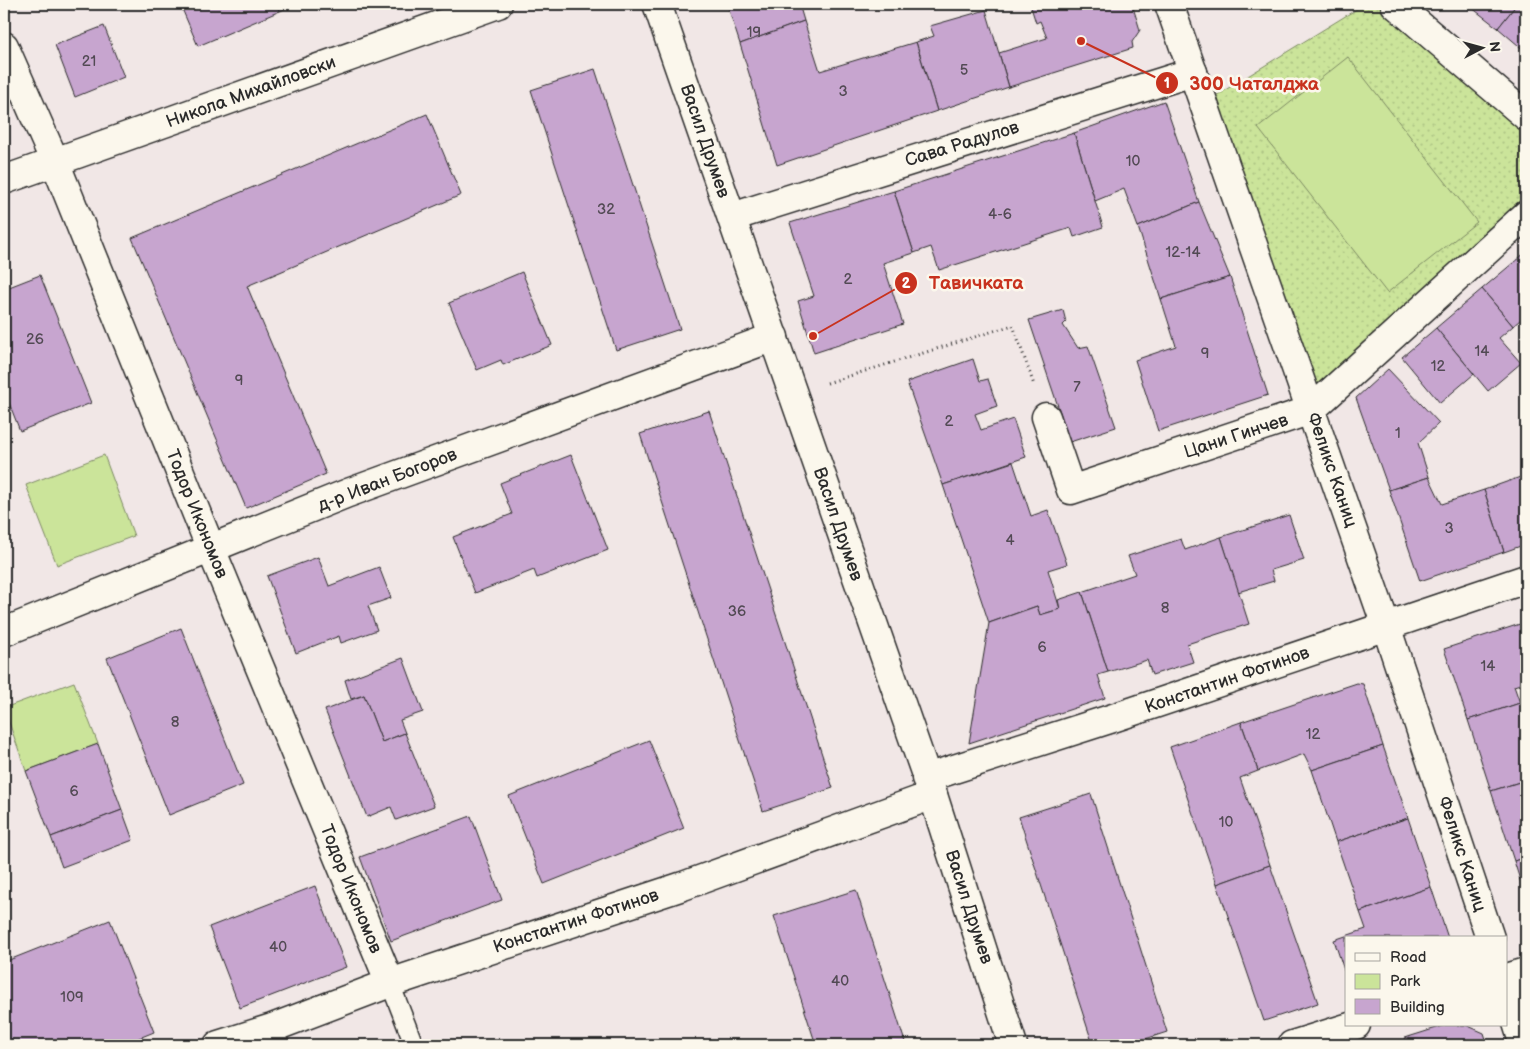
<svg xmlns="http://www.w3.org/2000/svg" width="1530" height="1049" font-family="'Balsamiq Sans',sans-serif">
  <defs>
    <pattern id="grass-dots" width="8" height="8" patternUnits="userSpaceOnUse" patternTransform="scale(1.25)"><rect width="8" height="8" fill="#cbe49a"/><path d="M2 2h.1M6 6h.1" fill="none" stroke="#aec485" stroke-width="1.8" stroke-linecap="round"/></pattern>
  </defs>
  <rect width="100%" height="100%" fill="#f1e7e6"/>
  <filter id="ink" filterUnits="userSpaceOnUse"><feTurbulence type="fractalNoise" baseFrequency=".02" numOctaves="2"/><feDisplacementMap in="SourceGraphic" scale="10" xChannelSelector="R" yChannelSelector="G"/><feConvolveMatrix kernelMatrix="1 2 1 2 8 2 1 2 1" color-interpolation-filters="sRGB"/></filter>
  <g filter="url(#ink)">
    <polygon fill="url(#grass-dots)" stroke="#7b8862" points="1365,4 1395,4 1526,116 1526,215 1311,410 1204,103"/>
    <g fill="#cbe49a" stroke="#7b8862">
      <polygon points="1348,57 1477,222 1387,293 1258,128"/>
      <polygon points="104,455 134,536 57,565 26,485"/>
      <polygon points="74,682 98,744 26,771 4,708"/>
    </g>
    <g fill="#c7a5cf" stroke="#2b2b2b">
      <polygon points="180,4 277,4 280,11 198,46"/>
      <polygon points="277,4 296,4 280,11"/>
      <polygon points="727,4 799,4 804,21 740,44"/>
      <polygon points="1030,4 1132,4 1140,30 1132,42 1133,48 1009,87 999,53 1047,38 1040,21 1036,23"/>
      <polygon points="1467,4 1517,4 1498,28"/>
      <polygon points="1517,4 1526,4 1526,52 1498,28"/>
      <polygon points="986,10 1009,87 937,111 916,42 934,36 930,26"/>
      <polygon points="804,21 820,71 916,42 937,111 777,165 740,44"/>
      <polygon points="104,26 124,77 75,97 55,45"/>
      <polygon points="595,69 680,329 616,350 531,90"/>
      <polygon points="1164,101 1199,202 1138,227 1124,189 1095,201 1074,133"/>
      <polygon points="427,114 461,195 247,286 326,474 246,508 132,238"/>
      <polygon points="1074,133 1103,227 1074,237 1071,228 939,270 931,247 914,253 894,191"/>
      <polygon points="894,191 914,253 883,263 903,324 814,353 798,301 814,296 790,223"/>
      <polygon points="1199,202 1230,277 1161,299 1138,227"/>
      <polygon points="1526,252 1526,301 1523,303 1526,307 1526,315 1513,326 1482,289"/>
      <polygon points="522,272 552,345 503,365 501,360 477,370 449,303"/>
      <polygon points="40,275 91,403 20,431 4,390 4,289"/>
      <polygon points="1230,277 1268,395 1158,431 1135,360 1176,346 1161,299"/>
      <polygon points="1482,289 1513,326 1499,338 1521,363 1488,391 1436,328"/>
      <polygon points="1063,310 1066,322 1063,325 1078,348 1088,346 1116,427 1070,442 1029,320"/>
      <polygon points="1436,328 1474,374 1440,403 1402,357"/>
      <polygon points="973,359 980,381 988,379 997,406 975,414 981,430 1013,419 1026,457 943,485 907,382"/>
      <polygon points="1388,369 1439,423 1418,443 1429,477 1389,490 1356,398"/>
      <polygon points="709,411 833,788 763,811 640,434"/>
      <polygon points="571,455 608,550 537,578 534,570 475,593 453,537 512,514 500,483"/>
      <polygon points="1013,462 1031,516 1048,510 1067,564 1048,570 1060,609 1040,615 1037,606 989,623 943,485"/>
      <polygon points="1526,475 1526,544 1504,552 1484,490"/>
      <polygon points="1429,477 1442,504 1484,490 1504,552 1420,581 1389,490"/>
      <polygon points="1289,515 1304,560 1271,570 1274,581 1238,592 1221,537"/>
      <polygon points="1221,537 1249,624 1187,644 1193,662 1152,675 1147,660 1108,672 1082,592 1135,574 1128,556 1181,539 1185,550"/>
      <polygon points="318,557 329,586 379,567 391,598 368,606 377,630 341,643 339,636 296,653 267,576"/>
      <polygon points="1082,592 1108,672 1098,675 1105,698 969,743 989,623 1037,606 1040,615 1060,609 1058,600"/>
      <polygon points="1526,622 1526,682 1514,686 1520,703 1468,720 1444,649"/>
      <polygon points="181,628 243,785 169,815 107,658"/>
      <polygon points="403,658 423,712 400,720 405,733 382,742 364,695 351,699 345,680"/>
      <polygon points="1357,683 1363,684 1383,746 1312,770 1304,754 1258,771 1241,722"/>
      <polygon points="364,695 382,742 405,733 434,806 396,820 391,807 367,817 325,710"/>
      <polygon points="1526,701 1526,780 1491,791 1468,720"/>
      <polygon points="1241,722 1258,771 1240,778 1270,865 1217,884 1170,747"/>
      <polygon points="649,740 684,828 544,884 509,796"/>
      <polygon points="98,744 122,810 51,837 26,771"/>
      <polygon points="1383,746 1408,818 1336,842 1312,770"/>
      <polygon points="1526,780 1526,857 1514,861 1491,791"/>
      <polygon points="1091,794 1167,1032 1127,1045 1093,1045 1019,817"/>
      <polygon points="122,810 133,840 62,867 51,837"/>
      <polygon points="471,816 502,900 391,941 360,857"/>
      <polygon points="1408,818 1431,887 1360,912 1336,842"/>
      <polygon points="1526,857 1526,899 1514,861"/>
      <polygon points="1270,865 1318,1003 1264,1021 1217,884"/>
      <polygon points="315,886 346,967 240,1008 209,927"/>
      <polygon points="1431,887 1448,938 1346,938 1346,976 1334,940 1366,929 1360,912"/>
      <polygon points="856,890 906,1045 816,1045 774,916"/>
      <polygon points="110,920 154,1032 122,1045 4,1045 4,962"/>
      <polygon points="1446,1025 1466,1025 1484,1033 1488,1045 1407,1045 1405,1038"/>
    </g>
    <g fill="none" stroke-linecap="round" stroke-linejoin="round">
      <g stroke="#2b2b2b" stroke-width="21">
        <g id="service">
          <polyline points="390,983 414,1045"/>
          <polyline points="272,1028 280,1045"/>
        </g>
      </g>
      <g stroke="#2b2b2b" stroke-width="31">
        <g id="minor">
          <polyline points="1169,4 1386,626 1490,938"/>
          <polyline points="1395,4 1526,116"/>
          <polyline points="4,46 55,162 211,549 390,983"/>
          <polyline points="4,180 498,4"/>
          <polyline points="732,217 1193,72"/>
          <polyline points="1046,417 1071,490 1311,410 1526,215"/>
          <polyline points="4,632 348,493 774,337"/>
          <polyline points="926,778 1110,719 1526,579"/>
          <polyline points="1506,978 1526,972"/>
          <polyline points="1506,988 1524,1045"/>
          <polyline points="218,1045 272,1028 390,983 683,886 933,795"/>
          <polyline points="1292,1045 1356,1025"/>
        </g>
      </g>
      <g stroke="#2b2b2b" stroke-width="31">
        <polyline id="tertiary" points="657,4 933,795 1013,1045"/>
      </g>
      <polyline stroke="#2b2b2b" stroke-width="3" stroke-dasharray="1 4" stroke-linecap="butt" points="827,383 1013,325 1034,385"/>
      <use href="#service" stroke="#fbf7ec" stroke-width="18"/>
      <use href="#minor" stroke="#fbf7ec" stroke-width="28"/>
      <use href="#tertiary" stroke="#fbf7ec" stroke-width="28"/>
    </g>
  </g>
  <g text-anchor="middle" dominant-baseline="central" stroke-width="5" stroke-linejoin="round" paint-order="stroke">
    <g font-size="15" fill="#524a54">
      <text x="754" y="32">19</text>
      <text x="89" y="61">21</text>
      <text x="964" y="70">5</text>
      <text x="843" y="91">3</text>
      <text x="1133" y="161">10</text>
      <text x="606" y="209">32</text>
      <text x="1000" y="214">4-6</text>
      <text x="1183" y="252">12-14</text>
      <text x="848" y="279">2</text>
      <text x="35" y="339">26</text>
      <text x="1482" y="351">14</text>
      <text x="1205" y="353">9</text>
      <text x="1438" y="366">12</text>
      <text x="239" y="380">9</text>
      <text x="1077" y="387">7</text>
      <text x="949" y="421">2</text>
      <text x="1398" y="433">1</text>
      <text x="1449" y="528">3</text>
      <text x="1010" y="540">4</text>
      <text x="1165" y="608">8</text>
      <text x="737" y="611">36</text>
      <text x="1042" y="647">6</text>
      <text x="1488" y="666">14</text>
      <text x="175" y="722">8</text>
      <text x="1313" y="734">12</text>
      <text x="74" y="791">6</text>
      <text x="1226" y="822">10</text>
      <text x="278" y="947">40</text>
      <text x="840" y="981">40</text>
      <text x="72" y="997">109</text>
    </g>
    <g font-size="18" fill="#2b2b2b" stroke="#fbf7ec">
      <text transform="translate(251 92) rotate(-20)">Никола Михайловски</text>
      <text transform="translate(705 141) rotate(71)">Васил Друмев</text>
      <text transform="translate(962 144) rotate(-17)">Сава Радулов</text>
      <text transform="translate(1236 436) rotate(-18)">Цани Гинчев</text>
      <text transform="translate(1332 470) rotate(71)">Феликс Каниц</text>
      <text transform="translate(387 480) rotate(-21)">д-р Иван Богоров</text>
      <text transform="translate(197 514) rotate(68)">Тодор Икономов</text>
      <text transform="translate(838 524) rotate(71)">Васил Друмев</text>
      <text transform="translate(1227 680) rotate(-19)">Константин Фотинов</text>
      <text transform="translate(1462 854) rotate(72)">Феликс Каниц</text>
      <text transform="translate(351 889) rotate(68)">Тодор Икономов</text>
      <text transform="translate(969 907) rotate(72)">Васил Друмев</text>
      <text transform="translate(576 921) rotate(-18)">Константин Фотинов</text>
    </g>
  </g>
  <path fill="none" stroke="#c8321e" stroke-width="2" d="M1081 41L1167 83M813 336L906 283"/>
  <g fill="#c8321e" stroke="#fbf7ec" stroke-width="2">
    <circle cx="1081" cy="41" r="5"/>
    <circle cx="813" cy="336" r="5"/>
    <circle cx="1167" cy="83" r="12"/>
    <circle cx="906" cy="283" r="12"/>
  </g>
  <g font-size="15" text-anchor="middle" font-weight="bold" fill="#fff">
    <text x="1167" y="88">1</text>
    <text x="906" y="288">2</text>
  </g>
  <g font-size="19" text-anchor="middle" font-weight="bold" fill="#c8321e" stroke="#fbf7ec" stroke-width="5" stroke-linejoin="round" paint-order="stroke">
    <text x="1254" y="90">300 Чаталджа</text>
    <text x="976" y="289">Тавичката</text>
  </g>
  <rect width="1530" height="1049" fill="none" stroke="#fbf7ec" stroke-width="20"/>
  <rect x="10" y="10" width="1510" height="1029" fill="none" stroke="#2b2b2b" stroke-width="2" filter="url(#ink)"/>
  <rect x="1345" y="936" width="162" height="90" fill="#fbf7ec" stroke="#a8a59f"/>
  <rect x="1355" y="953" width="25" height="8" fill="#fbf7ec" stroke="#a8a59f"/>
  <text x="1390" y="962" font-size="15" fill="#2b2b2b">Road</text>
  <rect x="1355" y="974" width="25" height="15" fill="#cbe49a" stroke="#a8a59f"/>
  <text x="1390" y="986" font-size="15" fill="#2b2b2b">Park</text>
  <rect x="1355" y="999" width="25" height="15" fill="#c7a5cf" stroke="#a8a59f"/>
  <text x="1390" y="1012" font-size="15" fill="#2b2b2b">Building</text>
  <g transform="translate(1482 48) rotate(84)" stroke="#fbf7ec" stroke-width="4" paint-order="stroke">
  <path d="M0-4L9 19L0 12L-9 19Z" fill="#2b2b2b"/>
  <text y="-8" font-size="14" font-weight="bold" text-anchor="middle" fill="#2b2b2b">N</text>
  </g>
</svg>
